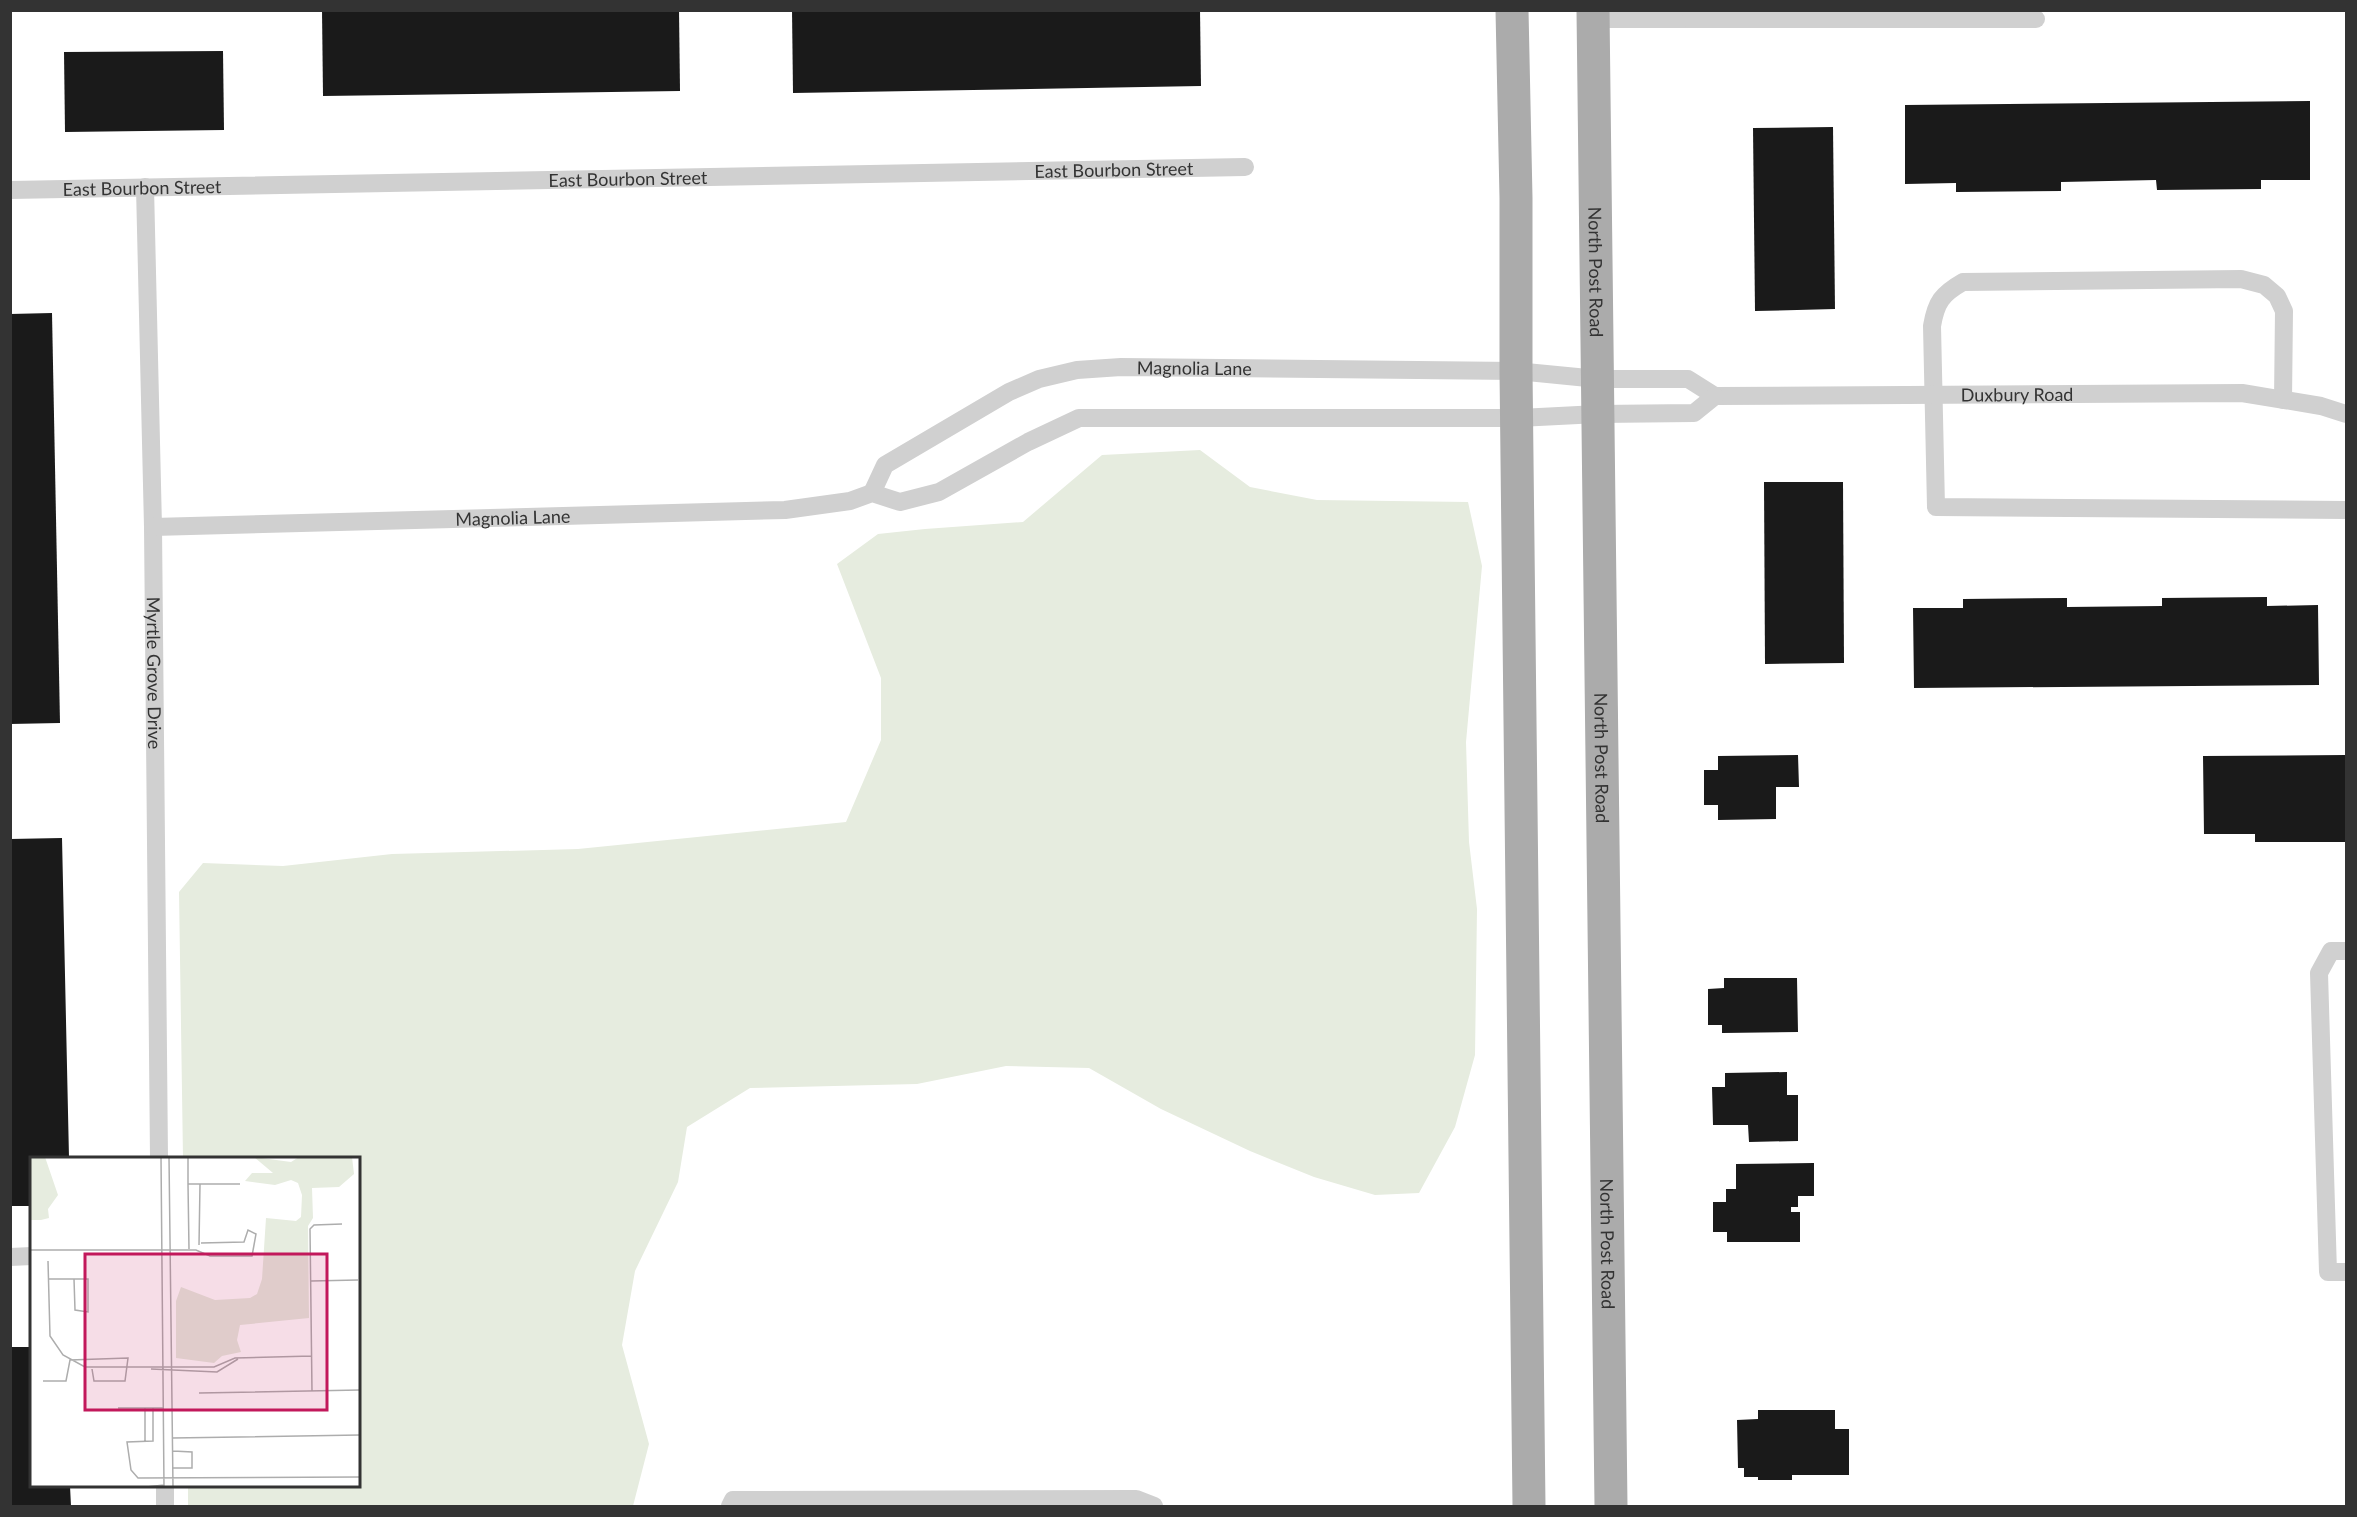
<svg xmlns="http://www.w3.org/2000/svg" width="2357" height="1517" font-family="Lato,sans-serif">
  <rect width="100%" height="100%" fill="#fff"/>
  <polygon fill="#e6ecdf" points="1200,450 1250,487 1317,500 1468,502 1482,566 1466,742 1469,842 1477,909 1475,1055 1455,1127 1419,1193 1375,1195 1314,1177 1250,1151 1161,1109 1089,1068 1006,1066 917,1084 750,1088 687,1127 678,1182 635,1271 622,1345 649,1444 633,1506 188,1506 188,1486 358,1486 358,1158 183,1158 179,892 203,863 283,866 392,854 578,849 846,822 881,740 881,678 837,564 878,534 925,529 1023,522 1102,455"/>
  <g fill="#1a1a1a">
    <polygon points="322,10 679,10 680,91 323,96"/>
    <polygon points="792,10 1200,10 1201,86 793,93"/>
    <polygon points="223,51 224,130 65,132 64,52"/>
    <polygon points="2310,101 2310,180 2261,180 2261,189 2157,190 2156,180 2061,182 2061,191 1956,192 1956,183 1905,184 1905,105"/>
    <polygon points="1833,127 1835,309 1755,311 1753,128"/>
    <polygon points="52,313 60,723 10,724 10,314"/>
    <polygon points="1764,482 1843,482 1844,663 1765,664"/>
    <polygon points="2267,597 2267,606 2318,605 2319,685 1914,688 1913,608 1963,608 1963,599 2067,598 2067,607 2162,606 2162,598"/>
    <polygon points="1798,755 1799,787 1776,787 1776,819 1718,820 1718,805 1704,805 1704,770 1718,770 1718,756"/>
    <polygon points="2346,755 2346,842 2255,842 2255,834 2204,834 2203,756"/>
    <polygon points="62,838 69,1158 32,1158 32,1206 10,1206 10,839"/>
    <polygon points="1724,978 1797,978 1798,1032 1722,1033 1722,1025 1708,1025 1708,989 1724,988"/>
    <polygon points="1787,1072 1787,1095 1798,1095 1798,1141 1749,1142 1748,1125 1713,1125 1712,1087 1725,1087 1725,1073"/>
    <polygon points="1814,1163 1814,1196 1798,1196 1798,1207 1791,1207 1791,1212 1800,1212 1800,1242 1727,1242 1727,1232 1713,1232 1713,1202 1726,1202 1726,1189 1736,1189 1736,1164"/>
    <polygon points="10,1347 32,1347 32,1486 70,1486 71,1506 10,1506"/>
    <polygon points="1758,1410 1835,1410 1835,1429 1849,1429 1849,1475 1792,1475 1792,1480 1758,1480 1758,1477 1744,1477 1744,1468 1738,1468 1737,1420 1758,1419"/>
  </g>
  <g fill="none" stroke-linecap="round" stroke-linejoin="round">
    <g stroke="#d0d0d0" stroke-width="18">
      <polyline points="1593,19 1691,19 1691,10"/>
      <polyline points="1691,19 2036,19"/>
      <path id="s1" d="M145 187 153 527 159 1158"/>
      <path id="s2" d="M10 190 1245 167"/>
      <path d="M2283 400 2284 311 2277 296 2264 285 2241 279 1963 282C1942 294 1936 302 1932 326L1936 507 2346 510"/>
      <path id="s3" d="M872 493 885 465 1009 392 1039 379 1077 370 1121 367 1516 371 1598 379H1688L1715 396 2242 393 2321 406 2346 414"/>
      <path id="s4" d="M153 527 785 510 850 501 872 493 900 502 939 492 1028 442 1079 418H1517L1598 414 1694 413 1715 396"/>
      <polyline points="2346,951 2331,951 2319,973 2328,1272 2346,1272"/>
      <polyline points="10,1257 32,1256"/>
      <polyline points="165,1486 165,1506"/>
      <polyline points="730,1506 733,1500 1136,1499 1154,1506"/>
    </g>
    <g stroke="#ababab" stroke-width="33">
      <polyline points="1512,10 1516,198 1516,371 1529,1506"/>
      <path id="s5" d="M1593 10 1611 1506"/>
    </g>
  </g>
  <g text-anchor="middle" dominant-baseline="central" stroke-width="6" stroke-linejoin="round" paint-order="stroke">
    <g font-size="18" fill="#333" stroke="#fff">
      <text stroke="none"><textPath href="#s2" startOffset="1104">East Bourbon Street</textPath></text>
      <text stroke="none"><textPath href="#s2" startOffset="618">East Bourbon Street</textPath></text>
      <text stroke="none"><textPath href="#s2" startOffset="132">East Bourbon Street</textPath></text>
      <text stroke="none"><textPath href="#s5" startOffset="262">North Post Road</textPath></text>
      <text stroke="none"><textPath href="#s3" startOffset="364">Magnolia Lane</textPath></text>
      <text stroke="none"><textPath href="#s3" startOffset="1192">Duxbury Road</textPath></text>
      <text stroke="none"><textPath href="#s4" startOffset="360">Magnolia Lane</textPath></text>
      <text stroke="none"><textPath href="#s1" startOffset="486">Myrtle Grove Drive</textPath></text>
      <text stroke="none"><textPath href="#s5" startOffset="748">North Post Road</textPath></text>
      <text stroke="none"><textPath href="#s5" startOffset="1234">North Post Road</textPath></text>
    </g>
  </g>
  <g transform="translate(30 1157)">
    <rect width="330" height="330" fill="#fff"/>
    <path d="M0 0H15L28 38 18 52 19 61 11 63H0ZM224 0 261 5 269 0H322L324 17 309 30 282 31 283 61 278 69 279 161 210 168 207 183 211 195 192 199 184 206 146 201V144L151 130 185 143 220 141 227 137 232 122 236 61 266 64 271 60 272 38 268 26 261 23 245 28 215 24 222 16H243Z" fill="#e6ecdf"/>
    <path fill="none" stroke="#adadad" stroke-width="1.5" d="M131 0 134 330M139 0 143 330M158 0V27M170 27H210M159 92 158 27H170L169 88M0 93H166L180 99H222L226 77 218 73 214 85 171 86M18 104 20 179 33 198 55 210H184L205 201 282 199M330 120V222M18 122H58V155L45 153 44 122M281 124 328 123M121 212 187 215 208 202M13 224H36L40 203 98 201 95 224H64L62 212M282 234 280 72 284 68 312 67M169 236 330 233M88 251H123M115 251V284M133 251H123V284L97 285 101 313 108 321 330 320M142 281 330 278M143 294 162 295V311H143M116 330 134 328"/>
    <path fill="#c2185b" fill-opacity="0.15" stroke="#c2185b" stroke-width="3" d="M55 97H297V253H55Z"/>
    <rect width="330" height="330" fill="none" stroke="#333" stroke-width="3"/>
  </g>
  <rect width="2357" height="1517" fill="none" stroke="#333333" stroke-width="24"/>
</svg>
